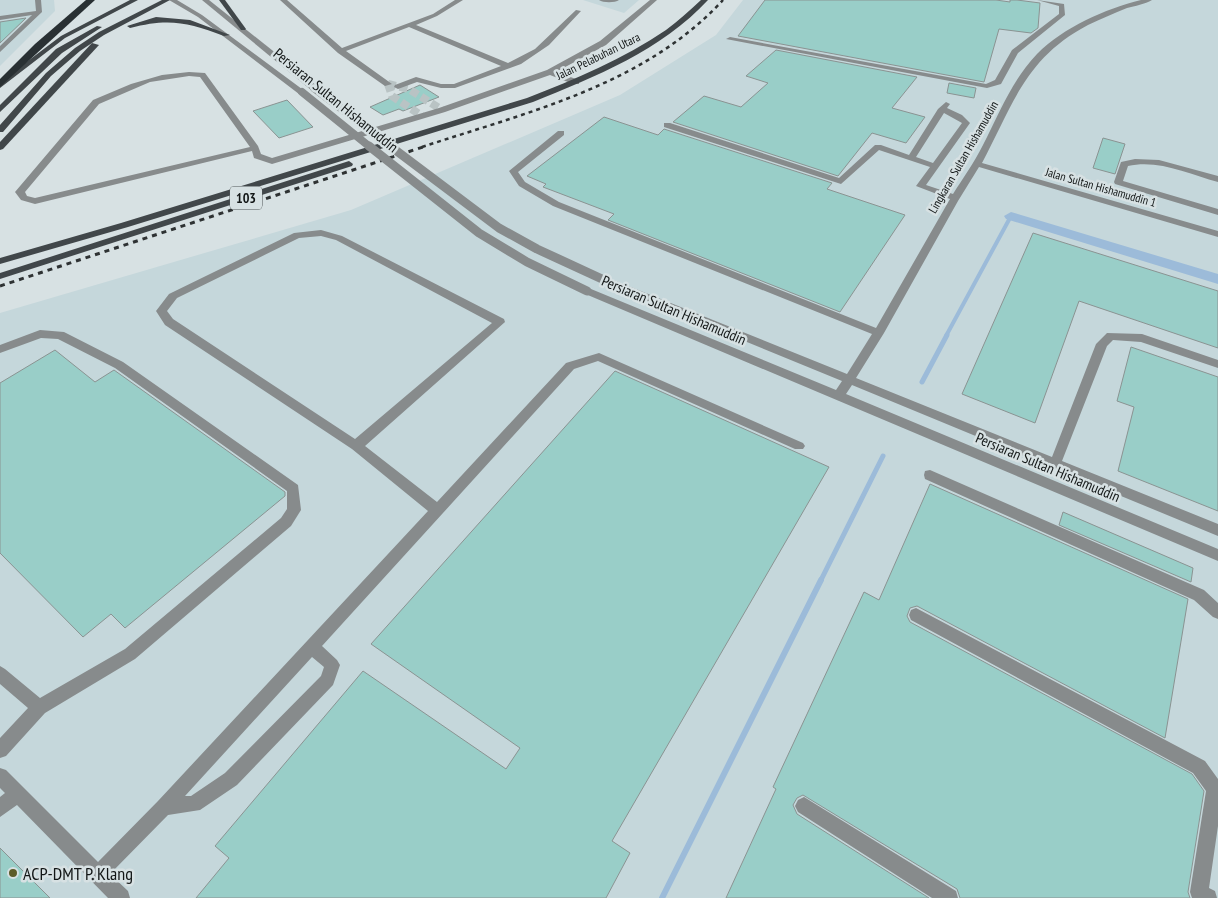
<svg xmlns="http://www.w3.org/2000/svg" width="1218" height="898" font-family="'PT Sans Narrow',sans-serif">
  <rect width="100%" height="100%" fill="#d7e1e3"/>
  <g fill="#c5d7db">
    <polygon points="0,0 54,0 55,11 0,66"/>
    <polygon points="583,0 639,0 624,13"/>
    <polygon points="743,0 1218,0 1218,898 0,898 0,313 351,210 620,95 716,35"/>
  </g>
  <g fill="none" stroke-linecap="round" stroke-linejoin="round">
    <polyline stroke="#9cbbd9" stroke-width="4" points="946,336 1011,216"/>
    <g stroke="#9cbbd9" stroke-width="5">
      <polyline points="922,382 947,335"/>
      <polyline points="820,582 883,456"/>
    </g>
    <polyline stroke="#9cbbd9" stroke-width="6" points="662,898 821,580"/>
    <polygon fill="#9cbbd9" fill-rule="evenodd" points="1011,212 1218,274 1218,284 1006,219 1004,216"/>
  </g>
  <g fill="#99cec8" stroke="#8a9392">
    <polygon points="765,0 996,0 1010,2 1010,0 1017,0 1040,3 1038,28 1031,33 999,29 984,82 738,36"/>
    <polygon points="26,18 0,43 0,22"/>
    <polygon points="776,50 917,77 892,108 925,117 906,143 872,133 838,176 673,122 704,96 741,107 768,83 746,76"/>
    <polygon points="949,83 976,88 974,98 947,93"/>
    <polygon points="420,85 439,97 403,111 399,109 383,115 370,107"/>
    <polygon points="287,100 313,127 279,138 253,111"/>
    <polygon points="604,117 658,135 664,129 832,183 827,189 905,215 840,312 608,220 614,214 543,187 546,184 527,176"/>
    <polygon points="1103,138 1125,144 1115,174 1093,168"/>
    <polygon points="1033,233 1218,291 1218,348 1079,301 1035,423 962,394"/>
    <polygon points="1131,347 1218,377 1218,511 1118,471 1134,407 1117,401"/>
    <polygon points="55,350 95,382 114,370 285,492 285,496 125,628 111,614 83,637 0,553 0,383"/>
    <polygon points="615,371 829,467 612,841 630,853 606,898 196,898 229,858 215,846 363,671 506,769 520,748 371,644"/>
    <polygon points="930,484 1188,599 1165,738 917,606 910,608 907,616 910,622 1192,774 1204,791 1188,892 1190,898 960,898 957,889 803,795 797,798 793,805 797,814 929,898 726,898 776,789 773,787 864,592 879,600"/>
    <polygon points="1063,512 1193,568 1191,582 1059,525"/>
    <polygon points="0,848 50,898 0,898"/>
  </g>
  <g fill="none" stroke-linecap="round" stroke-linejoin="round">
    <g stroke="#b9c3c4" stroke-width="8" stroke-dasharray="8 4" stroke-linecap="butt">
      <polyline points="388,84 409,89 442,110"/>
      <polyline points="388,84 392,96 422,116"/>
    </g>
    <g fill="#878b8c" fill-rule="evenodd">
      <polygon points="35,0 41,0 42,12 0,52 0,46 32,15 0,20 0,16 36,11"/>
      <polygon points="169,0 177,0 202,15 306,92 299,94 198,17"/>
      <polygon points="202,0 209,0 317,86 317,90 311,90"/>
      <polygon points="280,0 287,0 342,48 433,14 455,0 463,0 437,16 416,25 508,63 535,49 576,10 581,11 549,45 521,64 455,88 441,88 417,82 398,89 394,87 395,85 416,77 441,84 454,84 501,66 409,27 346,51 392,84 385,86 338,53"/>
      <path d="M599 0H619C615 3 603 3 599 0Z"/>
      <path d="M650 0H657L606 45 556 72 579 80V84H573L550 75 445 112 272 164 254 158 252 151 35 204 21 200 15 192 93 100 131 84 162 75 189 72 205 73 258 146 261 154 272 158 439 108 547 70 600 41ZM189 76 200 77 250 147 35 198 27 196 25 192 99 104 150 82Z"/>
      <polygon points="1037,0 1064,4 1065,15 1018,53 1001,84 987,88 726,39 730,37 986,84 995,80 1012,50 1059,14 1059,6"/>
      <path d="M1141 0H1152C1145 4 1135 6 1127 8 1114 13 1101 19 1088 25 1025 58 1013 105 982 163L1218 231V237L979 167 958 201 884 333 856 378 1052 457 1096 344 1107 333 1142 334 1218 360V368L1141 342 1113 340 1107 346 1062 461 1218 524V536L852 385 846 394 1218 549V561L583 293V289H591L836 390 842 381 598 281 597 279 602 276 606 277 847 374 872 334 553 206 519 186 509 171 558 131H564V135L518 172 525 182 559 202 876 328 950 199 916 186 930 167 879 150 841 184 664 127V123H670L839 178 875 145H881L909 155 938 109 946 102 950 104 947 108 962 115 970 123 926 185 953 194C963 178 974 163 983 145 999 114 1012 80 1037 54 1064 27 1105 9 1141 0ZM944 113 962 123 933 163 916 157Z"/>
      <path d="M1135 159 1159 160 1218 176V182C1189 174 1158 159 1128 166L1123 181 1218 209V215L1115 184 1114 182 1121 162Z"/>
      <path d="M321 230 342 236 504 319 505 322 365 446 437 502 566 363 599 353 803 443 805 446 803 449H795L598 361 574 369 322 646 337 660 340 665 333 685 237 785 200 810 168 815 110 874 128 891 130 898H108L17 805 0 817V797L5 793 0 788V768L6 770 98 862 158 801 428 511 352 449 165 325 156 311 169 294 294 233ZM321 236 336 240 492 323 355 439 173 319 167 311 177 298 299 238ZM312 657 324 667 321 676 225 773 191 796H185Z"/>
      <polygon points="40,330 64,332 123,362 298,485 301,510 291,526 135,659 45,713 6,756 0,758 0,738 28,708 0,684 0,666 5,669 40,698 125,649 281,518 287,509 287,491 115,368 58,339 41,338 0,353 0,345"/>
      <polygon points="930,470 1204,590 1218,603 1218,619 1213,617 1194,600 925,479 924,475 925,471"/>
      <polygon points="916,608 1205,761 1218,779 1218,826 1209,888 1215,891 1217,898 1192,898 1190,892 1206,791 1193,773 911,620 909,615 911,610"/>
      <polygon points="804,797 956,891 958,898 932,898 798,812 795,806 798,800"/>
    </g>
    <g fill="#41474a" fill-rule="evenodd">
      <polygon points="130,0 138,0 65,38 0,88 0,82 61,36"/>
      <polygon points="162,0 170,0 104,35 80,51 51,76 3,132 0,132 0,125 46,73 75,48 99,32"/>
      <polygon points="219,0 225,0 246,29 245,30 241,30"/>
      <path d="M701 0H708C662 50 595 77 533 102L128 227 0 264V258L121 223 527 98C576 79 623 59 666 30 678 21 690 10 701 0Z"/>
      <path d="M156 17 190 20 230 35 224 36C188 22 168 18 130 28L127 26Z"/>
      <polygon points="97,26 102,27 62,53 0,112 0,105 56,49"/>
      <polygon points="92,43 99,45 3,149 0,150 0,142"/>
      <polygon points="349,161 353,164 352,166 0,279 0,273"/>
    </g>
    <polygon fill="#293033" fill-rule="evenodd" points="86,0 95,0 0,87 0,79 35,44"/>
    <path stroke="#2e3233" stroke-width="2.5" stroke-dasharray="4 4" stroke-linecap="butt" d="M422 147C528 112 645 85 723 0"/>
    <polyline stroke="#2e3233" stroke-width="3" stroke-dasharray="5 5" stroke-linecap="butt" points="0,286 426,146"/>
    <g stroke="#878b8c" stroke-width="8">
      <polyline points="314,88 392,147"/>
      <polyline points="302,92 370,147"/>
    </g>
    <g stroke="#878b8c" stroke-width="9">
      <polyline points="369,146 479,233 527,262 587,291"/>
      <polyline points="390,146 499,228 537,249 602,279"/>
    </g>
  </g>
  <circle fill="#5c5b28" stroke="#d7e1e3" stroke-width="2" cx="13" cy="873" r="5"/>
  <g text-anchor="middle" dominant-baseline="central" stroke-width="5" stroke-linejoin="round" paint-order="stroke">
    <g font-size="12" fill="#121616" stroke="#d7e1e3">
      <text transform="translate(598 56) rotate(-26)">Jalan Pelabuhan Utara</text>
      <text transform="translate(963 157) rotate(-60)">Lingkaran Sultan Hishamuddin</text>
      <text transform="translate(1101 187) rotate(16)">Jalan Sultan Hishamuddin 1</text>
    </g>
    <rect fill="#d7e1e3" stroke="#4d5354" stroke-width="1" x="230" y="186.5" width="32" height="23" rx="4"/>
    <g font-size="14" font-weight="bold" fill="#121616">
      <text x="246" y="198">103</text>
    </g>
    <g font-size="15" fill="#121616" stroke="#d7e1e3">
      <text transform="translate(336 100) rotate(39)">Persiaran Sultan Hishamuddin</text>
      <text transform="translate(674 310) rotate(23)">Persiaran Sultan Hishamuddin</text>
      <text transform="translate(1048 467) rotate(23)">Persiaran Sultan Hishamuddin</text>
    </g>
    <g font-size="18" fill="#121616" stroke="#d7e1e3" text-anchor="start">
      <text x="23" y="873">ACP-DMT P. Klang</text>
    </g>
  </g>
</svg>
